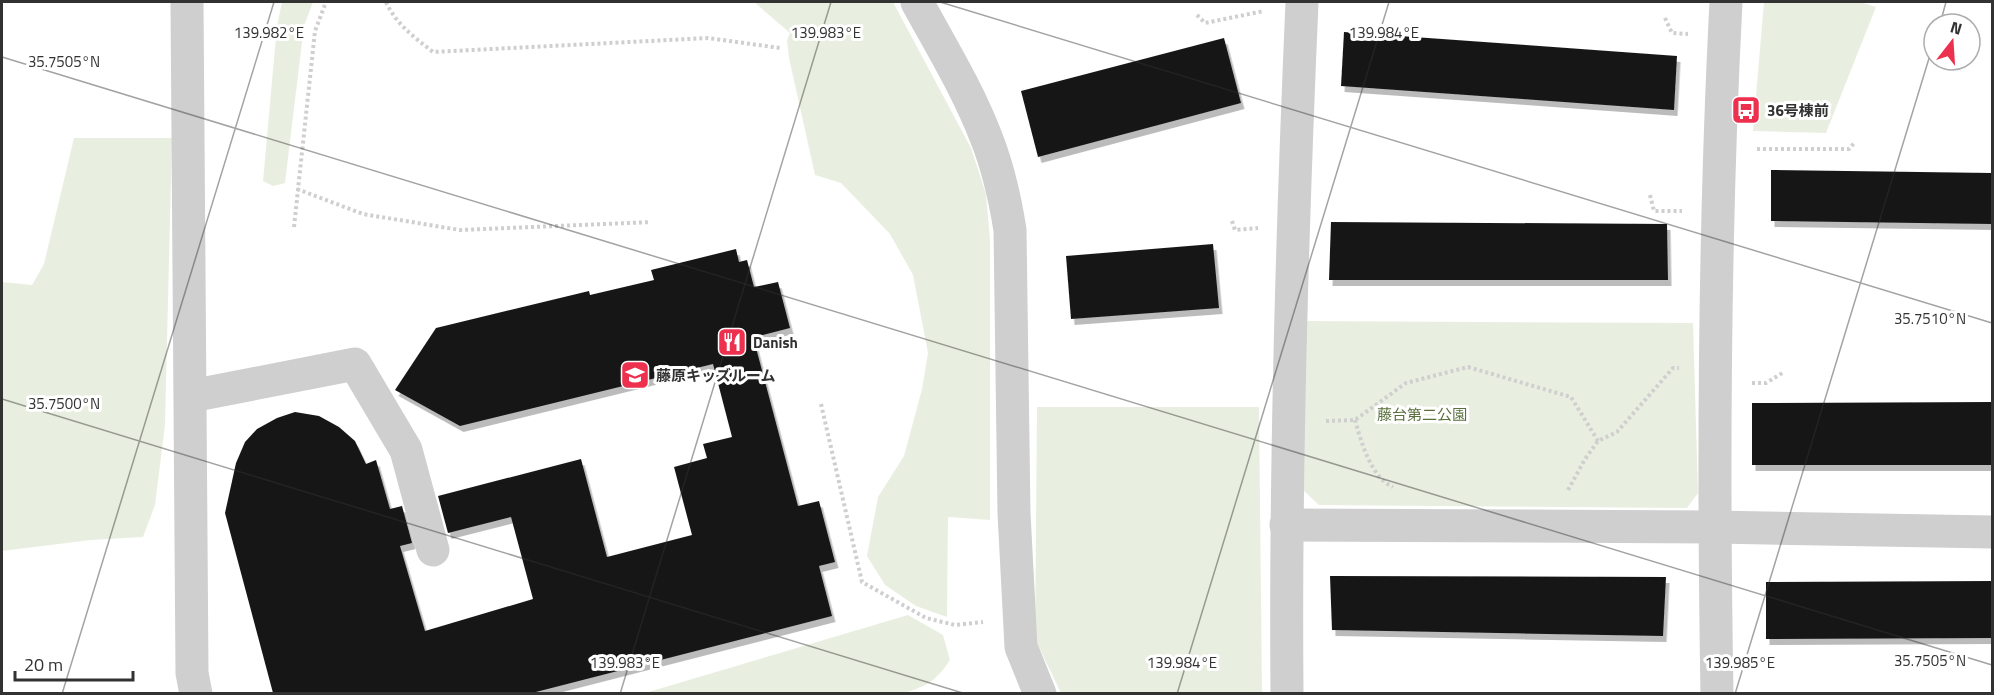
<svg xmlns="http://www.w3.org/2000/svg" width="1994" height="695" font-family="'Titillium Web','Noto Sans JP',sans-serif">
  <defs>
    <filter id="shadow"><feDropShadow dx="3.5" dy="6" stdDeviation="0" flood-color="#0004"/></filter>
  </defs>
  <rect width="100%" height="100%" fill="#fff"/>
  <g fill="#e9efe0">
    <polygon points="282,2 313,2 304,26 285,183 273,186 263,181 277,26"/>
    <polygon points="754,2 893,2 971,148 986,194 990,240 990,520 948,517 947,617 916,606 885,585 867,556 878,497 904,456 922,389 928,353 913,275 890,234 841,183 815,175 789,58 787,40 790,33"/>
    <polygon points="1764,2 1860,2 1876,7 1826,133 1753,131"/>
    <polygon points="74,138 172,138 165,425 155,505 143,537 91,540 2,551 2,282 32,285 44,264"/>
    <polygon points="1304,321 1693,323 1698,493 1687,508 1319,505 1304,491"/>
    <polygon points="1037,407 1259,407 1262,693 1061,693 1035,639"/>
    <path d="M908 615 943 635 950 660C936 681 927 686 904 693H645Z"/>
  </g>
  <g fill="#191919" filter="url(#shadow)">
    <polygon points="1344,32 1677,56 1674,110 1341,86"/>
    <polygon points="1224,38 1241,103 1038,157 1021,91"/>
    <polygon points="1771,170 1992,173 1992,224 1771,221"/>
    <polygon points="1331,222 1667,224 1668,280 1329,280"/>
    <polygon points="1213,244 1219,308 1071,319 1066,256"/>
    <polygon points="736,249 739,262 747,260 754,287 778,282 790,328 759,336 761,343 755,344 798,506 819,501 835,562 819,566 832,616 532,693 273,693 225,513 236,463 245,442 257,429 277,418 295,412 319,416 339,427 355,441 366,464 376,460 390,509 402,506 412,543 400,546 425,631 533,599 511,517 448,533 438,496 581,459 607,557 692,535 674,467 707,458 703,444 732,437 713,364 460,426 395,390 436,328 589,291 590,295 654,280 651,270"/>
    <polygon points="1992,402 1992,465 1752,465 1752,403"/>
    <polygon points="1330,576 1666,577 1663,636 1332,630"/>
    <polygon points="1992,581 1992,638 1766,639 1766,582"/>
  </g>
  <g fill="none" stroke-linecap="round" stroke-linejoin="round">
    <g stroke="#cfcfcf" stroke-width="4" stroke-dasharray="3 3" stroke-linecap="butt">
      <path d="M386 2C396 24 414 37 433 52L708 38 780 48"/>
      <polyline points="1197,15 1205,23 1264,11"/>
      <polyline points="1665,18 1672,33 1688,34"/>
      <polyline points="1757,149 1849,149 1855,142"/>
      <polyline points="297,189 363,214 460,230 651,222"/>
      <polyline points="1650,195 1654,211 1682,211"/>
      <polyline points="1232,221 1235,230 1258,228"/>
      <polyline points="294,227 315,31 326,2"/>
      <polyline points="1752,383 1766,383 1784,372"/>
      <polyline points="821,404 862,582 926,618 955,625 983,622"/>
      <path d="M1355 420C1361 441 1371 478 1393 487"/>
      <polyline points="1326,421 1355,420 1406,383 1468,367 1571,397 1598,441"/>
      <polyline points="1568,490 1585,459 1598,441 1617,432 1673,368 1679,368"/>
    </g>
    <g stroke="#cfcfcf" stroke-width="33">
      <polyline points="187,2 192,673 196,694"/>
      <path d="M917 2C941 46 968 90 986 137 998 167 1005 198 1010 230L1014 513 1021 647 1040 694"/>
      <polyline points="191,396 355,364 406,450 433,550"/>
      <polyline points="1286,525 1714,527 1992,532"/>
      <path d="M1287 694C1285 463 1292 232 1302 2"/>
      <path d="M1717 694C1713 463 1714 232 1726 2"/>
    </g>
  </g>
  <path fill="none" stroke="#323232" stroke-width="1.5" stroke-opacity="0.45" d="M940 2 1992 323M1940 24 1946 2M2 57 1992 665M2 399 966 694M62 694 274 2M620 694 831 2M1177 694 1389 2M1735 694 1934 42"/>
  <defs>
    <g id="bus-square" transform="scale(1.5)"><rect x="-9" y="-9" width="18" height="18" rx="4" fill="#ed304e" stroke="#fff"/><path d="M-5-6H5V4H4V6H2V4H-2V6H-4V4H-5ZM-3.5-4V0h7V-4ZM-3.5 1.2v1.5H-2V1.2ZM2 1.2v1.5H3.5V1.2Z" fill="#fff"/></g>
    <g id="restaurant-square" transform="scale(1.5)"><rect x="-9" y="-9" width="18" height="18" rx="4" fill="#ed304e" stroke="#fff"/><path d="M-5-6h1v4h1v-4h1v4h1v-4h1v5L-1.5 .5V6h-2V.5L-5-1ZM5-6V6H3V1.5H1.5Q1.5-4 5-6Z" fill="#fff"/></g>
    <g id="school-square" transform="scale(1.5)"><rect x="-9" y="-9" width="18" height="18" rx="4" fill="#ed304e" stroke="#fff"/><path d="M0-5L7-2L0 1L-7-2ZM-4 1L0 2.5L4 1V4Q0 6-4 4Z" fill="#fff"/></g>
  </defs>
  <g fill-rule="evenodd">
    <use href="#bus-square" x="1746" y="110"/>
    <use href="#restaurant-square" x="732" y="342"/>
    <use href="#school-square" x="635" y="375"/>
  </g>
  <g text-anchor="middle" dominant-baseline="central" stroke-width="6" stroke-linejoin="round" paint-order="stroke">
    <g font-size="15" font-weight="bold" fill="#323232" stroke="#fff" text-anchor="start">
      <text x="1767" y="110">36号棟前</text>
      <text x="753" y="342">Danish</text>
      <text x="656" y="375">藤原キッズルーム</text>
    </g>
    <g font-size="15" fill="#59703c" stroke="#fff">
      <text x="1422" y="414">藤台第二公園</text>
    </g>
  </g>
  <g font-size="15" text-anchor="middle" fill="#323232" stroke="#fff" stroke-width="6" stroke-linejoin="round" paint-order="stroke">
    <text x="269" y="38">139.982°E</text>
    <text x="826" y="38">139.983°E</text>
    <text x="1384" y="38">139.984°E</text>
    <text x="64" y="67">35.7505°N</text>
    <text x="1930" y="324">35.7510°N</text>
    <text x="64" y="409">35.7500°N</text>
    <text x="1930" y="666">35.7505°N</text>
    <text x="625" y="668">139.983°E</text>
    <text x="1182" y="668">139.984°E</text>
    <text x="1740" y="668">139.985°E</text>
  </g>
  <rect width="1994" height="695" fill="none" stroke="#323232" stroke-width="6"/>
  <g transform="translate(1952 42) rotate(17)"><circle r="28" fill="#ffffff" stroke="#adadad" stroke-width="1.5"/>
  <path d="M0-4.5L10 22L0 15L-10 22Z" fill="#ed304e"/>
  <text y="-9" font-size="16" font-weight="bold" text-anchor="middle" fill="#323232">N</text>
  </g>
  <path d="M15 671v9h118v-9" fill="none" stroke="#323232" stroke-width="3"/>
  <text x="24" y="671" font-size="18" fill="#323232" stroke="#ffffff" stroke-width="4.5" paint-order="stroke">20 m</text>
</svg>
